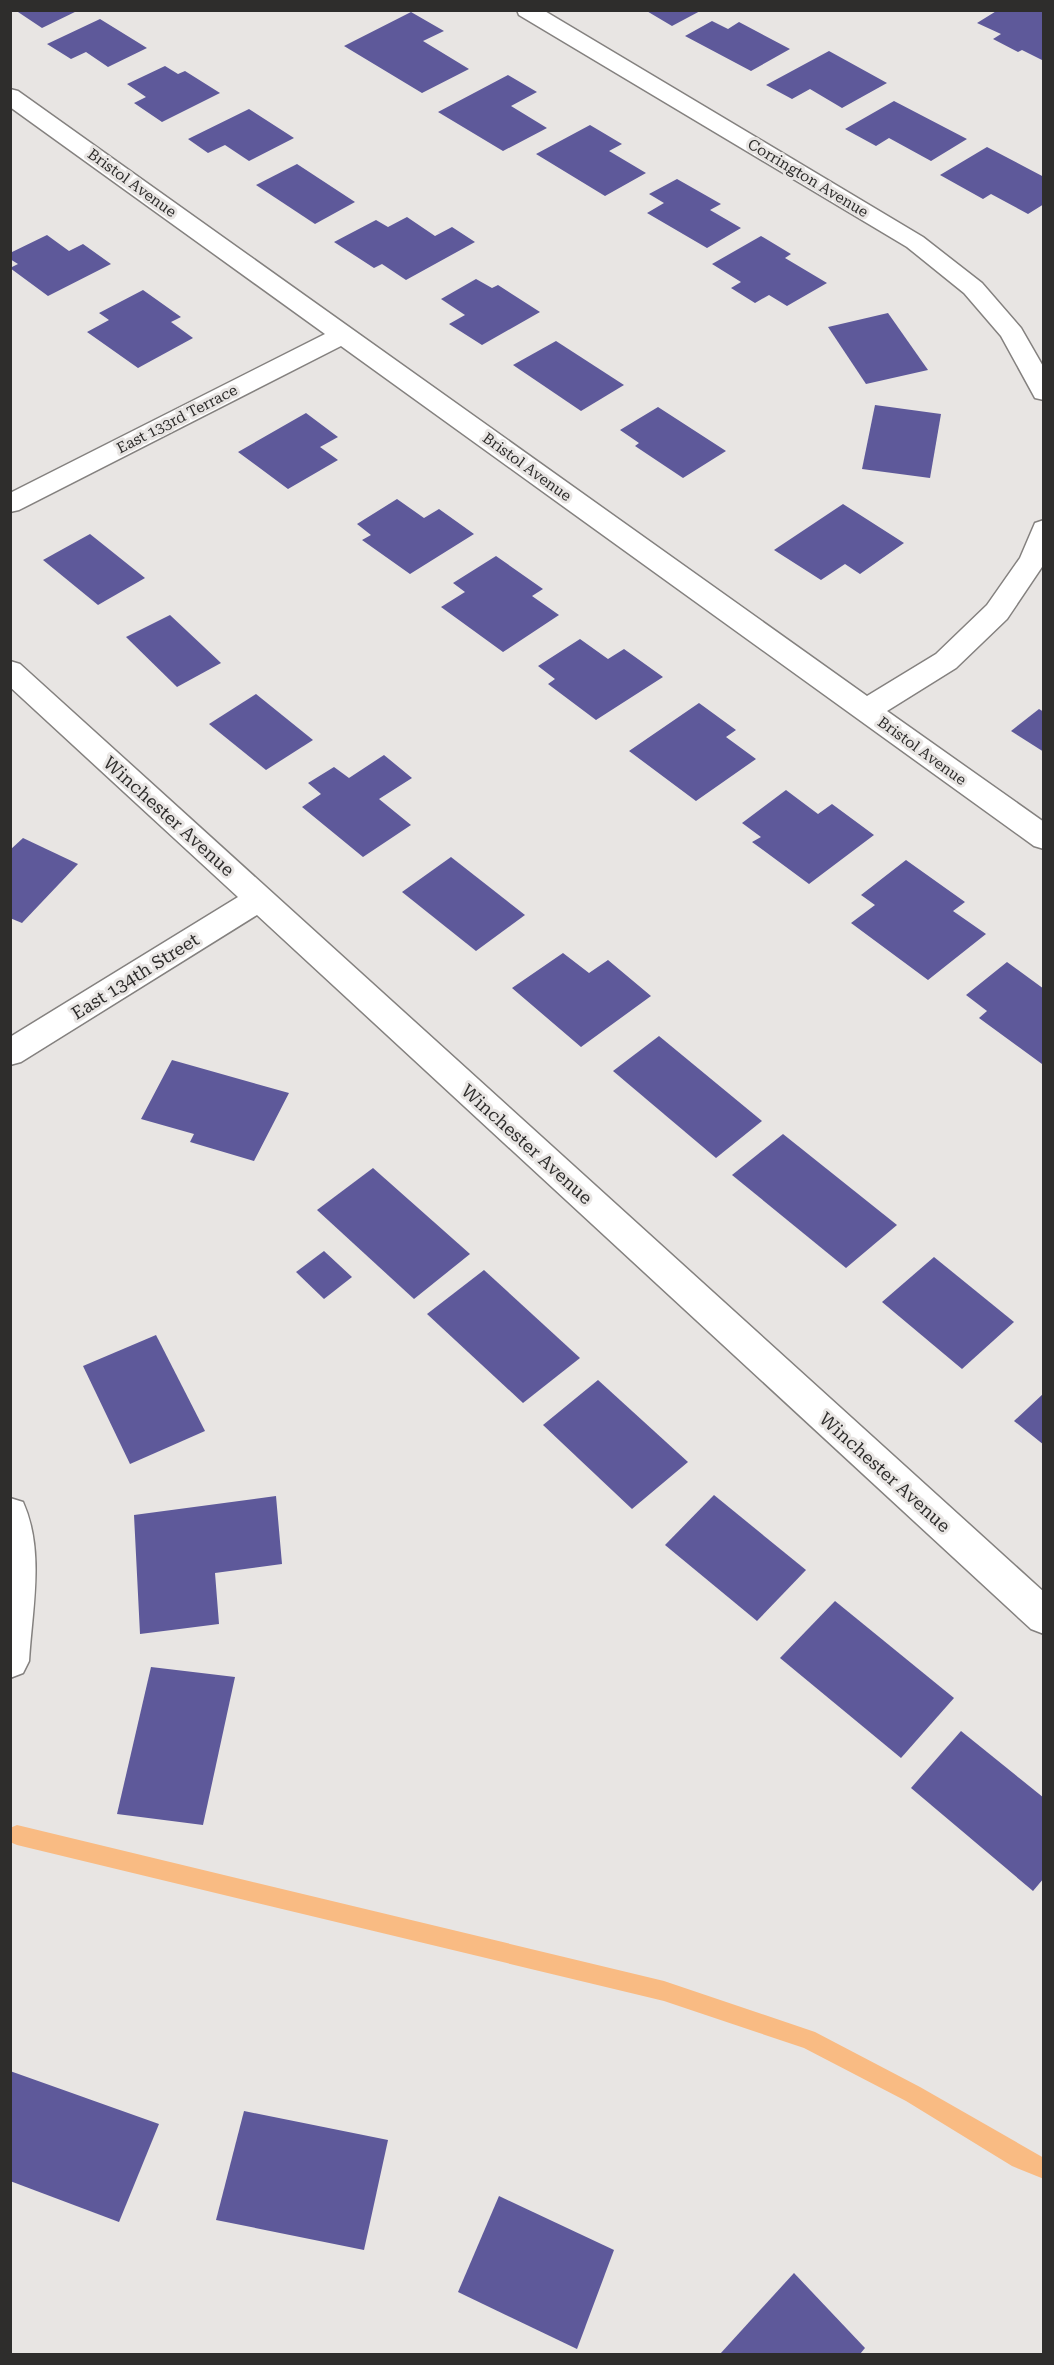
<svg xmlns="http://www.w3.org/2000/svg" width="1054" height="2365" font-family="'Roboto Serif',serif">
  <rect width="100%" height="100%" fill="#e8e5e3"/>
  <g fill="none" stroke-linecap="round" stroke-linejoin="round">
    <polygon fill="#f9bb83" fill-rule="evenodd" points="17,1825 664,1981 815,2032 920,2087 1044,2158 1044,2179 1012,2166 906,2101 804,2048 664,2001 17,1845 10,1842 10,1828"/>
  </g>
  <g fill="#5e599a">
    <polygon points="15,10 79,10 42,28"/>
    <polygon points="645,10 702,10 672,26"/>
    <polygon points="998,10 1039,10 1044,13 1044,61 1022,50 1018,52 993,39 1001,34 977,23"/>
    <polygon points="411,12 444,31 423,41 469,69 422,93 344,46"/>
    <polygon points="100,19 147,48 108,67 86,52 71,59 47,44"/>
    <polygon points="712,21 728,29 739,22 790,49 751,71 685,36"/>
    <polygon points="829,51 887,83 842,108 810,89 792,99 766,85"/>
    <polygon points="165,66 178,74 185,71 220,93 162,122 134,103 146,97 127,84"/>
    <polygon points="508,75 537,92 511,106 547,128 503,151 438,112"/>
    <polygon points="894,101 967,139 931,161 889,138 876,146 845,129"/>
    <polygon points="249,109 294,138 249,161 225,145 208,153 188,139"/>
    <polygon points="590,125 622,144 609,151 646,173 605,196 536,154"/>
    <polygon points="987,147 1044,177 1044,204 1028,214 991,194 983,199 940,175"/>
    <polygon points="297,164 355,202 315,224 256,185"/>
    <polygon points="677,179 721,204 710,210 741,228 707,248 647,213 664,203 649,194"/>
    <polygon points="407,217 435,236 452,227 475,242 406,280 382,264 374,268 334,242 376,220 388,227"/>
    <polygon points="47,235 69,251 83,244 111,264 48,296 10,268 18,264 10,259 10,253"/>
    <polygon points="761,236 791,254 785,258 827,283 787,306 769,295 755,303 731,288 741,282 712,264"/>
    <polygon points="476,279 492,288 498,285 540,312 482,345 449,324 465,315 441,299"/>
    <polygon points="143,290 181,317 171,322 193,338 138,368 87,332 109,320 99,313"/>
    <polygon points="888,313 928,370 866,384 828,327"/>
    <polygon points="556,341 624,385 581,411 513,365"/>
    <polygon points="875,405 941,414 930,478 862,469"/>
    <polygon points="658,407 726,451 683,478 635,446 639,443 620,430"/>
    <polygon points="306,413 338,437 320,447 338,460 288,489 238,452"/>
    <polygon points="397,499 424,518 439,509 474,534 410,574 362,540 371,535 357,524"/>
    <polygon points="843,504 904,543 860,574 845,564 821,580 774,550"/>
    <polygon points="90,534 145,578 98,605 43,560"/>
    <polygon points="496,556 543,589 532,596 559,615 503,652 441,607 465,592 453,583"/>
    <polygon points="170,615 221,663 177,687 126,637"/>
    <polygon points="580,639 608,659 624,649 663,677 596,720 548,684 555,679 538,666"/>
    <polygon points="256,694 313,740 266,770 209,724"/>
    <polygon points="699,703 736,730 726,737 756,759 696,801 629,751"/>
    <polygon points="1039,709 1044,712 1044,752 1011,731"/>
    <polygon points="384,755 412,778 379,799 411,825 363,857 302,807 321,794 308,783 334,767 349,778"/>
    <polygon points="786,790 818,814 832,804 874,835 809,884 752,842 761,837 742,823"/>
    <polygon points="23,838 78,864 22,923 10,918 10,850"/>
    <polygon points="451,857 525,915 476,951 402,892"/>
    <polygon points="906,860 965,902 953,911 986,934 928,980 851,923 875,905 861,895"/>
    <polygon points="563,953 589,973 608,960 651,996 581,1047 512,988"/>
    <polygon points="1007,962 1044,989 1042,1064 979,1018 987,1011 966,995"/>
    <polygon points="659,1036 762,1121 716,1158 613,1071"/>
    <polygon points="172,1060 289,1093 254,1161 190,1142 194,1134 141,1119"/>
    <polygon points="783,1134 897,1225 846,1268 732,1175"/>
    <polygon points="373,1168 470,1254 414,1299 317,1210"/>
    <polygon points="324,1251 352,1277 324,1299 296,1272"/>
    <polygon points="934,1257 1014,1322 962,1369 882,1302"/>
    <polygon points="484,1270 580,1358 523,1403 427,1314"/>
    <polygon points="156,1335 205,1431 130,1464 83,1366"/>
    <polygon points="598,1380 688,1462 632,1509 543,1425"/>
    <polygon points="1044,1393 1044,1445 1014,1421"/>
    <polygon points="714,1495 806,1570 757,1621 665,1545"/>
    <polygon points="276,1496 282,1564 215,1573 219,1624 140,1634 134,1515"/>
    <polygon points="835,1601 954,1698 901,1758 780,1658"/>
    <polygon points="151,1667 235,1677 203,1825 117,1814"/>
    <polygon points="961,1731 1044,1798 1044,1878 1033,1891 911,1788"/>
    <polygon points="10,2071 159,2124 119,2222 10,2181"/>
    <polygon points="244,2111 388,2140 364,2250 216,2220"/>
    <polygon points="499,2196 614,2250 577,2349 458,2292"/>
    <polygon points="794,2273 865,2348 860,2354 720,2354"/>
  </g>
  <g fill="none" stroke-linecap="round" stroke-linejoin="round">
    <g stroke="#84817f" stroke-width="3">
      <g id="minor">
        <polygon points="517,10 543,10 923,237 982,283 1021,328 1044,368 1044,400 1035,398 1001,336 964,293 907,247 519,15"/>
        <polygon points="10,89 18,91 867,696 936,654 987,605 1020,558 1035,523 1044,520 1044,564 1007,619 956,668 887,711 1044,822 1044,849 1034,846 341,346 19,510 10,512 10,493 325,334 10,107"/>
        <polygon points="10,661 20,664 1044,1592 1044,1634 1031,1629 257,915 21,1062 10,1065 10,1037 238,897 10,687"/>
        <path d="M10 1498 23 1502C45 1551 32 1609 29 1661L23 1673 10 1678Z"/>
      </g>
    </g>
    <use href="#minor" fill="#fff" fill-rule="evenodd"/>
  </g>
  <g text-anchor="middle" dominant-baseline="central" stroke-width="6" stroke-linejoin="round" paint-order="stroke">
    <g font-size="15" fill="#2e2d2c" stroke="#e8e5e3">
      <text transform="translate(808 178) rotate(31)">Corrington Avenue</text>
      <text transform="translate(132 183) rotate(36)">Bristol Avenue</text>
      <text transform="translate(177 419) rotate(-27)">East 133rd Terrace</text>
      <text transform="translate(527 467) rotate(36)">Bristol Avenue</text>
      <text transform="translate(922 751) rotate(36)">Bristol Avenue</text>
    </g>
    <g font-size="18" fill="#2e2d2c" stroke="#e8e5e3">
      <text transform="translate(169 816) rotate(42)">Winchester Avenue</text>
      <text transform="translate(135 976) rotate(-32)">East 134th Street</text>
      <text transform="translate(527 1144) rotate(42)">Winchester Avenue</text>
      <text transform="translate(885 1472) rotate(42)">Winchester Avenue</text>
    </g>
  </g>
  <rect width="1054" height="2365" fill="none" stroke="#2e2d2c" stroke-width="24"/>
</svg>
